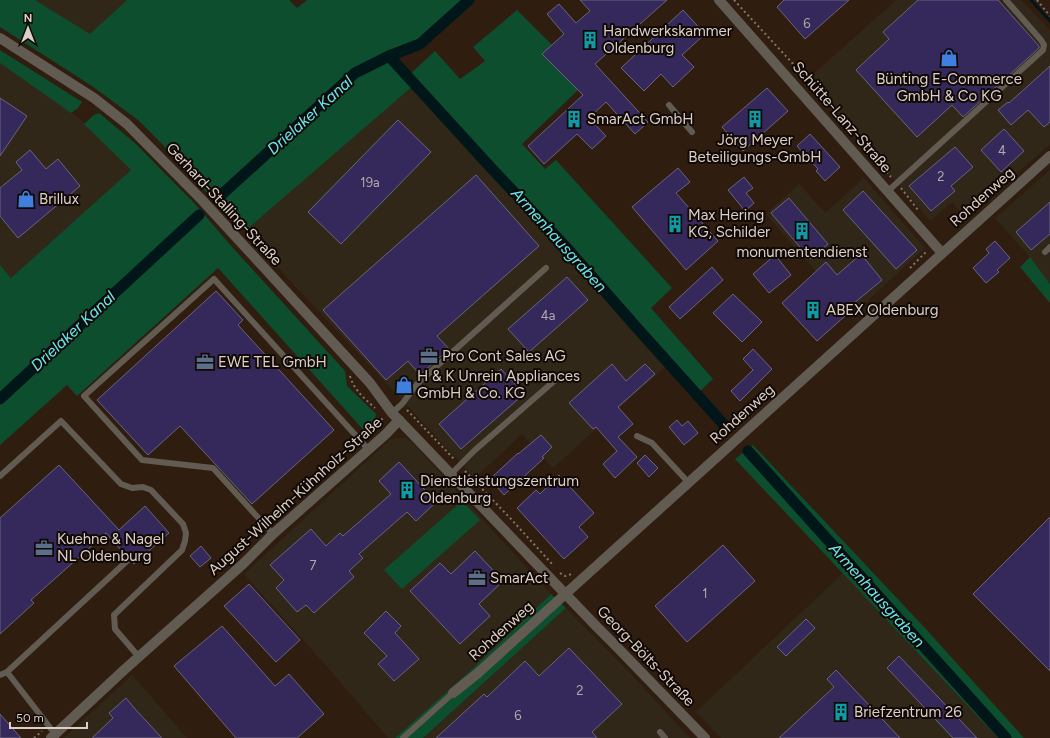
<svg xmlns="http://www.w3.org/2000/svg" width="1050" height="738" font-family="Figtree,sans-serif">
  <rect width="100%" height="100%" fill="#2f1d10"/>
  <g fill="#312718">
    <polygon points="35,0 127,0 90,35"/>
    <polygon points="896,0 1021,0 1050,30 1050,144 966,219 952,202 930,221 808,79"/>
    <polygon points="0,63 79,118 131,170 11,278 0,265"/>
    <polygon points="413,86 564,250 667,365 553,468 522,434 475,478 294,285 245,231"/>
    <polygon points="1050,170 1050,284 1030,257 995,218"/>
    <polygon points="864,178 925,248 853,314 766,214 799,184 825,213"/>
    <polygon points="397,438 405,438 411,441 551,594 470,671 395,738 388,738 322,661 244,574 391,439"/>
    <polygon points="843,573 998,738 721,738 696,712"/>
    <polygon points="566,608 629,672 690,738 423,738"/>
    <polygon points="132,675 187,738 64,738"/>
  </g>
  <g fill="#0d4e2f">
    <polygon points="0,0 35,0 90,34 127,0 289,0 297,8 307,0 463,0 418,40 350,71 211,197 164,146 138,120 92,86 0,27"/>
    <polygon points="517,10 552,45 543,54 578,90 522,144 545,169 556,160 672,288 651,308 713,379 699,392 568,245 409,75 435,51 460,79 485,61 473,47"/>
    <polygon points="0,50 82,102 78,108 71,113 0,63"/>
    <polygon points="389,60 413,86 245,231 218,202 358,75"/>
    <polygon points="99,113 136,144 195,204 233,248 345,371 347,386 376,414 375,425 367,434 218,268 77,396 67,385 0,445 0,265 11,278 131,170 84,124 94,115"/>
    <polygon points="1030,257 1050,284 1050,303 1020,267"/>
    <polygon points="753,445 925,628 1024,738 998,738 735,459"/>
    <polygon points="462,501 480,520 402,589 384,570"/>
    <polygon points="551,594 566,608 423,738 395,738 470,671"/>
  </g>
  <g fill="none" stroke-linecap="round" stroke-linejoin="round">
    <polyline stroke="#001618" stroke-width="3" points="1031,0 1050,21"/>
    <g stroke="#001618" stroke-width="11">
      <polyline points="389,56 493,170 566,247 637,328 726,427"/>
      <polyline points="217,199 355,73 389,56 420,44 469,0"/>
      <polyline points="0,399 199,215"/>
      <polyline points="748,451 1006,738"/>
    </g>
  </g>
  <g fill="#35295b" stroke="#69657c">
    <polygon points="580,0 667,0 595,64 648,122 635,134 606,102 589,118 606,136 592,149 577,134 544,164 528,146 583,95 542,54 564,34 547,14 559,4 576,23 590,11"/>
    <polygon points="784,0 849,0 805,39 777,7"/>
    <polygon points="918,0 998,0 1039,46 1039,48 963,117 952,105 917,137 856,70 889,39 883,32"/>
    <polygon points="683,10 705,34 682,55 694,67 673,87 661,74 644,91 621,68"/>
    <polygon points="1050,66 1050,122 1044,127 1028,110 1011,125 998,110 1008,102 1009,103"/>
    <polygon points="767,88 788,111 743,151 722,127"/>
    <polygon points="0,98 27,116 0,156"/>
    <polygon points="398,120 431,152 341,244 308,212"/>
    <polygon points="1004,129 1024,151 1001,172 981,150"/>
    <polygon points="810,134 840,167 825,181 816,171 818,169 797,146"/>
    <polygon points="955,147 973,167 951,186 955,191 931,211 909,186"/>
    <polygon points="30,150 46,169 58,159 80,186 18,238 0,216 0,188 22,170 16,162"/>
    <polygon points="678,168 690,182 676,193 718,241 686,270 632,207"/>
    <polygon points="476,175 539,246 437,336 449,349 420,375 408,361 386,380 323,310"/>
    <polygon points="744,177 753,188 746,193 754,203 745,211 728,190"/>
    <polygon points="863,191 917,250 896,269 843,210"/>
    <polygon points="789,198 828,244 810,259 771,213"/>
    <polygon points="1050,202 1050,234 1031,250 1016,232"/>
    <polygon points="995,241 1010,258 997,270 999,272 986,283 973,268 989,253 986,249"/>
    <polygon points="861,254 882,280 842,313 845,316 817,341 782,303 826,262 837,275"/>
    <polygon points="775,255 791,275 769,293 753,274"/>
    <polygon points="712,267 723,280 680,319 669,307"/>
    <polygon points="567,277 588,300 529,352 508,329"/>
    <polygon points="216,291 243,320 238,325 334,430 252,504 180,426 148,455 97,400"/>
    <polygon points="733,294 762,322 742,342 713,313"/>
    <polygon points="753,349 772,369 740,401 731,391 753,370 743,359"/>
    <polygon points="612,364 626,381 645,364 655,374 618,407 633,424 618,437 637,457 615,478 603,464 617,451 596,427 593,429 569,403"/>
    <polygon points="501,369 524,394 461,449 439,424"/>
    <polygon points="677,420 682,426 688,421 698,433 684,445 669,427"/>
    <polygon points="541,435 552,447 542,457 544,458 504,495 490,479 518,453 518,454"/>
    <polygon points="645,455 658,468 649,477 637,463"/>
    <polygon points="399,462 436,502 416,521 407,512 359,554 363,558 349,571 354,577 314,613 306,605 297,612 276,588 284,580 270,565 311,529 326,546 340,533 343,536 391,494 379,481"/>
    <polygon points="59,465 119,530 145,506 169,533 134,564 131,561 131,558 127,557 106,533 31,600 34,603 0,634 0,518"/>
    <polygon points="559,475 594,513 579,527 588,537 564,559 517,508 536,490 540,494"/>
    <polygon points="1050,517 1050,671 973,594"/>
    <polygon points="723,545 755,581 687,642 655,606"/>
    <polygon points="201,546 211,558 200,567 190,556"/>
    <polygon points="475,551 503,581 479,604 490,616 460,644 410,591 440,563 451,574"/>
    <polygon points="249,584 300,640 276,662 224,606"/>
    <polygon points="386,611 401,626 395,633 419,659 394,681 378,664 387,656 364,633"/>
    <polygon points="806,619 815,628 786,656 777,647"/>
    <polygon points="222,626 275,686 289,674 324,714 297,738 236,738 174,666"/>
    <polygon points="569,648 622,704 592,732 597,738 436,738 484,694 487,697 525,661 539,676"/>
    <polygon points="899,656 977,738 953,738 887,668"/>
    <polygon points="836,670 900,738 779,738 834,687 827,679"/>
    <polygon points="126,698 135,709 162,738 92,738 113,718 109,713"/>
    <polygon points="0,714 21,738 0,738"/>
  </g>
  <g fill="none" stroke-linecap="round" stroke-linejoin="round">
    <g stroke="#85756b" stroke-width="2" stroke-dasharray="2 3" stroke-linecap="butt">
      <polyline points="734,0 745,12 796,67 891,177"/>
      <polyline points="1037,0 1050,16"/>
      <polyline points="901,188 918,210"/>
      <polyline points="910,268 927,251"/>
      <path d="M350 376C354 390 364 398 375 408"/>
      <polyline points="407,410 455,460"/>
      <polyline points="380,425 383,416"/>
      <polyline points="465,471 511,519 553,565"/>
      <polyline points="560,573 565,576 572,574"/>
      <polyline points="34,738 42,731"/>
    </g>
    <g stroke="#615b52" stroke-width="6">
      <polyline points="669,105 692,132"/>
      <polyline points="888,191 1043,50 1044,45 1041,40 1006,0"/>
      <polyline points="1045,252 1050,247"/>
      <polyline points="392,413 402,404 418,383 546,268"/>
      <polyline points="637,436 652,443 688,482"/>
      <polyline points="450,475 475,450 561,375"/>
      <polyline points="0,476 61,421 121,484 132,488 143,487 151,490 183,524 186,533 185,541 182,550 114,615 115,629 139,657"/>
      <polyline points="273,534 213,468 142,460 84,396 214,279 368,449"/>
      <polyline points="7,672 55,734"/>
      <polyline points="0,675 7,672 127,561"/>
      <polyline points="660,732 665,738"/>
      <polyline points="403,738 453,693"/>
    </g>
    <g stroke="#615b52" stroke-width="10">
      <polyline points="719,0 942,253"/>
      <polyline points="0,38 94,98 127,124 202,200 370,383 392,413 399,420 597,627 614,644 705,738"/>
      <polyline points="453,693 478,673 1050,156"/>
      <polyline points="51,738 124,670 243,564 273,534 386,434 399,420"/>
    </g>
  </g>
  <defs>
    <g id="building-bare" transform="scale(1.38)"><path d="M-4-6H4V6H1V3H-1V6H-4ZM-2.5-4.3h1.7v1.8h-1.7ZM.8-4.3h1.7v1.8H.8ZM-2.5-1h1.7V.8h-1.7ZM.8-1h1.7V.8H.8Z" fill="#0f9aa8" stroke="#110905" stroke-width="2.5" paint-order="stroke"/></g>
    <g id="shop-bare" transform="scale(1.38)"><path d="M-5-2.5h2.3a2.7 3.5 0 0 1 5.4 0H5L5.5 6h-11ZM-1.5-2.5h3a1.5 2.3 0 0 0-3 0Z" fill="#3f7fe0" stroke="#110905" stroke-width="2.5" paint-order="stroke"/></g>
    <g id="office-bare" transform="scale(1.38)"><path d="M-6-3h4V-5.5h4V-3h4V5H-6ZM-1-4.5V-3h2v-1.5ZM-6 0V1H6V0Z" fill="#5c6f8a" stroke="#110905" stroke-width="2.5" paint-order="stroke"/></g>
  </defs>
  <g fill-rule="evenodd">
    <use href="#building-bare" x="590" y="40"/>
    <use href="#shop-bare" x="949" y="58"/>
    <use href="#building-bare" x="574" y="119"/>
    <use href="#building-bare" x="755" y="119"/>
    <use href="#shop-bare" x="26" y="199"/>
    <use href="#building-bare" x="675" y="224"/>
    <use href="#building-bare" x="802" y="231"/>
    <use href="#building-bare" x="813" y="310"/>
    <use href="#office-bare" x="429" y="356"/>
    <use href="#office-bare" x="205" y="362"/>
    <use href="#shop-bare" x="404" y="385"/>
    <use href="#building-bare" x="407" y="490"/>
    <use href="#office-bare" x="44" y="548"/>
    <use href="#office-bare" x="477" y="578"/>
    <use href="#building-bare" x="841" y="712"/>
  </g>
  <g text-anchor="middle" dominant-baseline="central" stroke-width="4" stroke-linejoin="round" paint-order="stroke">
    <g font-size="13" fill="#b2a6ac">
      <text x="807" y="23">6</text>
      <text x="1002" y="150">4</text>
      <text x="941" y="176">2</text>
      <text x="370" y="182">19a</text>
      <text x="548" y="315">4a</text>
      <text x="313" y="565">7</text>
      <text x="705" y="593">1</text>
      <text x="580" y="690">2</text>
      <text x="518" y="715">6</text>
    </g>
    <g font-size="15" fill="#dccfc7" stroke="#110905" text-anchor="start">
      <text x="603" y="31">Handwerkskammer<tspan x="603" dy="17">Oldenburg</tspan></text>
      <text x="949" y="79" text-anchor="middle">Bünting E-Commerce<tspan x="949" dy="17">GmbH &amp; Co KG</tspan></text>
      <text x="587" y="119">SmarAct GmbH</text>
      <text x="755" y="140" text-anchor="middle">Jörg Meyer<tspan x="755" dy="17">Beteiligungs-GmbH</tspan></text>
      <text x="39" y="199">Brillux</text>
      <text x="688" y="215">Max Hering<tspan x="688" dy="17">KG, Schilder</tspan></text>
      <text x="802" y="252" text-anchor="middle">monumentendienst</text>
      <text x="826" y="310">ABEX Oldenburg</text>
      <text x="442" y="356">Pro Cont Sales AG</text>
      <text x="218" y="362">EWE TEL GmbH</text>
      <text x="417" y="376">H &amp; K Unrein Appliances<tspan x="417" dy="17">GmbH &amp; Co. KG</tspan></text>
      <text x="420" y="481">Dienstleistungszentrum<tspan x="420" dy="17">Oldenburg</tspan></text>
      <text x="57" y="539">Kuehne &amp; Nagel<tspan x="57" dy="17">NL Oldenburg</tspan></text>
      <text x="490" y="578">SmarAct</text>
      <text x="854" y="712">Briefzentrum 26</text>
    </g>
    <g font-size="15" fill="#dccfc7" stroke="#110905">
      <text transform="translate(842 117) rotate(49)">Schütte-Lanz-Straße</text>
      <text transform="translate(982 197) rotate(-42)">Rohdenweg</text>
      <text transform="translate(224 204) rotate(47)">Gerhard-Stalling-Straße</text>
      <text transform="translate(742 414) rotate(-42)">Rohdenweg</text>
      <text transform="translate(295 496) rotate(-42)">August-Wilhelm-Kühnholz-Straße</text>
      <text transform="translate(501 631) rotate(-42)">Rohdenweg</text>
      <text transform="translate(646 656) rotate(46)">Georg-Bölts-Straße</text>
    </g>
    <g font-size="16" font-style="italic" fill="#65e8f0" stroke="#110905">
      <text transform="translate(310 115) rotate(-42)">Drielaker Kanal</text>
      <text transform="translate(559 240) rotate(48)">Armenhausgraben</text>
      <text transform="translate(73 331) rotate(-43)">Drielaker Kanal</text>
      <text transform="translate(877 595) rotate(48)">Armenhausgraben</text>
    </g>
  </g>
  <g transform="translate(28 28)" stroke="#110905" stroke-width="3" paint-order="stroke">
  <path d="M0-3L7 15L0 10L-7 15Z" fill="#dccfc7"/>
  <text y="-6" font-size="11" font-weight="bold" text-anchor="middle" fill="#dccfc7">N</text>
  </g>
  <path d="M10 722v6h77v-6" fill="none" stroke="#dccfc7" stroke-width="2"/>
  <text x="16" y="722" font-size="12" fill="#dccfc7" stroke="#110905" stroke-width="3" paint-order="stroke">50 m</text>
</svg>
